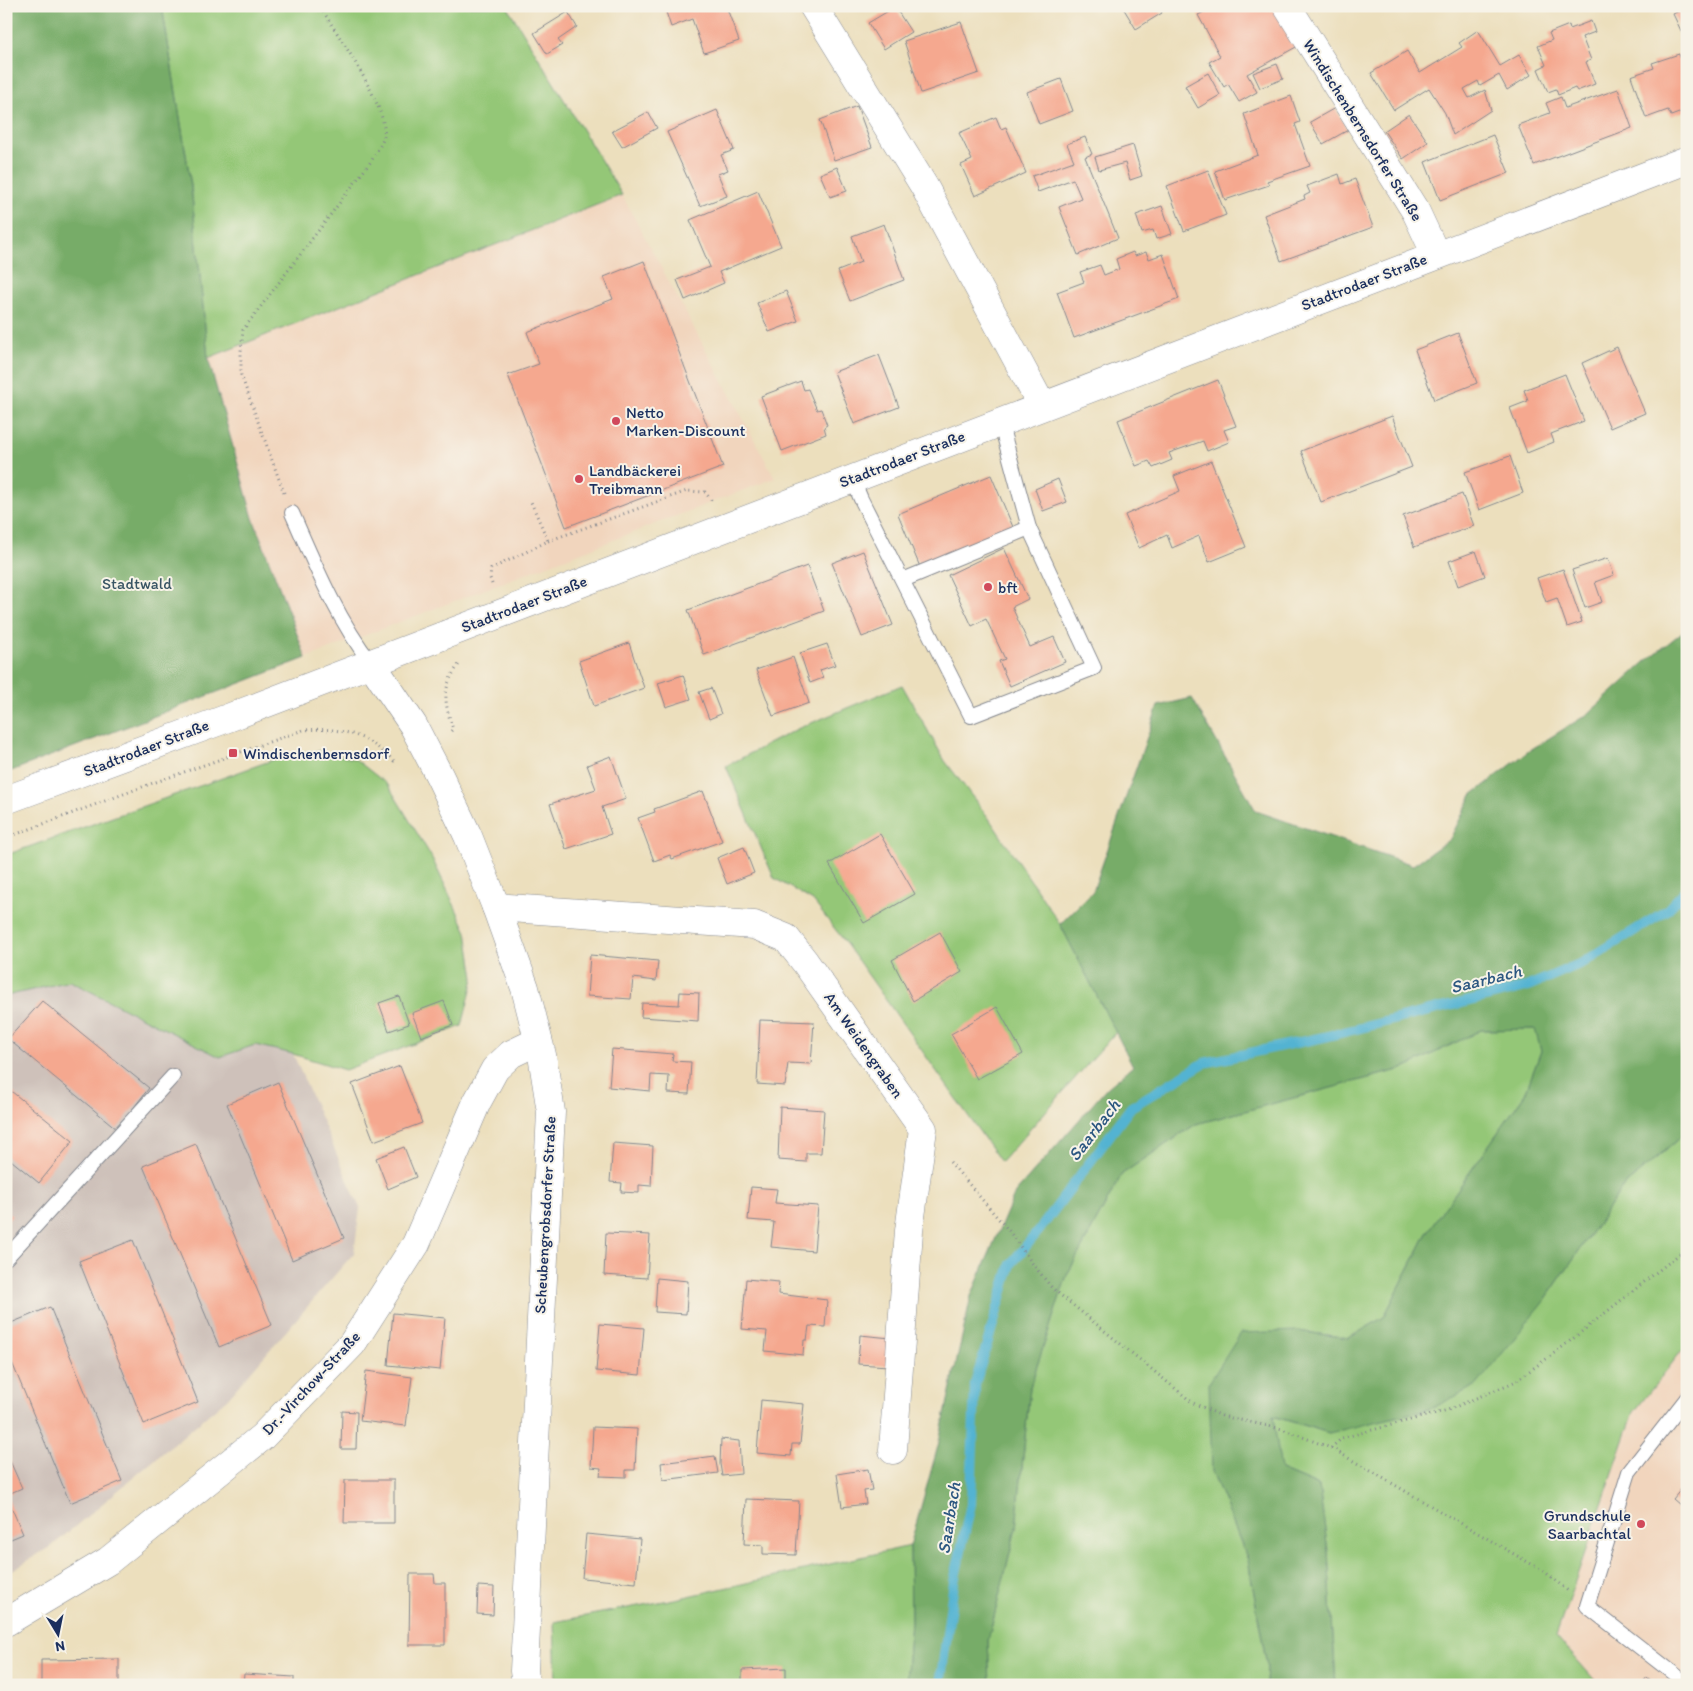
<svg xmlns="http://www.w3.org/2000/svg" width="1693" height="1691" font-family="Itim,sans-serif">
  <rect width="100%" height="100%" fill="#f7f3e8"/>
  <filter id="ink" filterUnits="userSpaceOnUse"><feTurbulence type="fractalNoise" baseFrequency=".02" numOctaves="2"/><feDisplacementMap in="SourceGraphic" scale="10" xChannelSelector="R" yChannelSelector="G"/><feConvolveMatrix kernelMatrix="1 2 1 2 8 2 1 2 1" color-interpolation-filters="sRGB"/></filter>
  <filter id="wash" filterUnits="userSpaceOnUse"><feTurbulence type="fractalNoise" baseFrequency=".0096" numOctaves="4" result="noise"/><feDisplacementMap in="SourceGraphic" scale="20" xChannelSelector="R" yChannelSelector="G"/><feGaussianBlur stdDeviation="1.12" result="paint"/><feColorMatrix in="noise" values="0 0 0 0 0 0 0 0 0 0 0 0 0 0 0 0 0 1.4 0 .05"/><feComposite in="paint" operator="in"/></filter>
  <g filter="url(#wash)">
    <rect width="100%" height="100%" fill="#ecdfbd"/>
    <g fill="#f1d5bd">
      <polygon points="622,195 775,478 306,658 253,518 208,358"/>
      <polygon points="1687,1344 1687,1685 1599,1685 1556,1636 1634,1411"/>
    </g>
    <polygon fill="#cec1ba" points="70,980 220,1057 255,1045 293,1054 360,1208 354,1253 227,1399 53,1545 6,1574 6,996"/>
    <g fill="#94c777" stroke="#587b6a">
      <polygon points="162,6 507,6 622,195 208,358 191,186"/>
      <polygon points="902,685 945,761 988,817 1060,924 1116,1032 1001,1162 842,938 813,901 774,878 726,766 797,729"/>
      <polygon points="320,751 355,759 388,785 431,856 467,932 474,978 462,1026 345,1070 293,1054 255,1045 220,1057 70,981 6,996 6,855 281,757"/>
      <polygon points="1536,1029 1541,1051 1525,1094 1427,1233 1384,1317 1349,1338 1298,1331 1212,1471 1248,1560 1267,1666 1266,1685 990,1685 988,1641 1016,1528 1030,1387 1067,1275 1122,1174 1196,1124 1402,1069 1481,1030"/>
      <polygon points="1687,1131 1687,1344 1634,1412 1556,1636 1599,1685 1336,1685 1328,1552 1319,1486 1281,1470 1272,1416 1329,1433 1545,1300 1622,1188"/>
      <polygon points="910,1546 911,1621 906,1685 556,1685 554,1622 680,1598"/>
    </g>
    <g fill="#77ac68" stroke="#496e63">
      <polygon points="6,6 162,6 191,186 208,358 253,518 306,658 6,773"/>
      <polygon points="1687,628 1687,1131 1622,1188 1545,1300 1477,1385 1433,1408 1329,1433 1273,1416 1281,1470 1319,1486 1328,1552 1336,1685 1266,1685 1267,1666 1248,1560 1212,1471 1209,1383 1241,1333 1298,1331 1349,1338 1384,1317 1427,1233 1525,1094 1541,1051 1535,1029 1481,1030 1402,1069 1196,1124 1122,1174 1067,1275 1030,1387 1016,1528 988,1641 990,1685 906,1685 911,1621 910,1546 938,1446 971,1296 1015,1193 1107,1088 1133,1066 1060,924 1093,891 1158,706 1192,698 1256,811 1413,865 1450,839 1472,795 1530,750 1588,714 1644,663"/>
    </g>
    <g fill="none" stroke-linecap="round" stroke-linejoin="round">
      <polyline stroke="#53b3d2" stroke-width="10" points="940,1685 954,1582 971,1504 975,1384 1011,1264 1040,1229 1131,1107 1204,1063 1324,1037 1526,987 1584,962 1666,911 1687,889"/>
    </g>
    <g id="blocks">
      <g fill="#f5a88f">
        <polygon points="664,6 726,6 739,41 704,53 692,19 671,27"/>
        <polygon points="1122,6 1158,6 1162,13 1136,29"/>
        <polygon points="1215,6 1276,6 1298,46 1247,74 1257,92 1239,102 1228,84 1224,87 1209,62 1220,56 1198,15"/>
        <polygon points="895,7 911,32 884,49 868,23"/>
        <polygon points="1687,7 1687,36 1684,37 1673,14"/>
        <polygon points="568,12 577,27 558,40 562,45 547,54 534,33"/>
        <polygon points="1591,21 1595,32 1582,37 1591,60 1586,62 1595,84 1577,91 1575,88 1558,95 1556,89 1548,92 1538,69 1546,65 1538,46 1552,40 1549,33 1569,25 1570,29"/>
        <polygon points="961,22 979,73 921,93 904,41"/>
        <polygon points="1478,30 1500,66 1519,55 1531,75 1507,90 1499,75 1480,86 1478,81 1464,89 1469,98 1485,90 1491,110 1453,135 1445,113 1429,88 1394,110 1371,73 1407,51 1420,73 1462,47 1459,43"/>
        <polygon points="1679,54 1687,76 1687,110 1671,116 1668,110 1646,118 1631,76 1654,68 1652,63"/>
        <polygon points="1277,64 1283,79 1260,88 1253,73"/>
        <polygon points="1208,73 1220,95 1198,108 1185,86"/>
        <polygon points="1061,79 1073,111 1039,124 1027,92"/>
        <polygon points="1618,89 1632,128 1534,165 1518,125 1550,113 1546,103 1561,97 1565,108"/>
        <polygon points="1291,96 1300,122 1295,124 1310,166 1267,181 1269,185 1225,200 1215,171 1258,155 1244,114"/>
        <polygon points="857,106 872,147 834,160 820,120"/>
        <polygon points="1335,108 1348,130 1323,144 1310,122"/>
        <polygon points="717,110 734,150 721,155 728,170 718,174 727,196 700,206 667,132"/>
        <polygon points="648,112 657,128 622,147 612,131"/>
        <polygon points="1409,114 1428,142 1403,159 1384,131"/>
        <polygon points="996,117 1001,129 1006,127 1026,173 975,196 961,165 972,160 959,133"/>
        <polygon points="1493,135 1509,173 1440,200 1425,162"/>
        <polygon points="1085,137 1092,154 1085,157 1118,238 1078,255 1059,207 1081,198 1073,179 1038,192 1032,176 1074,161 1067,144"/>
        <polygon points="1133,145 1142,176 1130,180 1125,163 1099,170 1095,157"/>
        <polygon points="837,167 847,191 830,197 820,174"/>
        <polygon points="1208,170 1226,215 1184,231 1167,186"/>
        <polygon points="1339,174 1342,184 1355,179 1373,227 1281,261 1264,215 1305,199 1304,196 1310,193 1307,186"/>
        <polygon points="758,191 781,246 719,272 724,283 685,300 677,280 710,267 690,220"/>
        <polygon points="1162,206 1172,234 1156,239 1153,230 1142,233 1136,215"/>
        <polygon points="884,224 904,280 850,301 838,271 861,262 852,236"/>
        <polygon points="1133,252 1135,256 1146,252 1149,259 1163,254 1179,299 1074,338 1057,292 1084,282 1080,272 1100,265 1104,275 1119,269 1116,259"/>
        <polygon points="644,261 723,467 566,527 508,375 539,364 527,332 613,299 604,277"/>
        <polygon points="786,291 798,321 769,332 757,303"/>
        <polygon points="1458,333 1477,383 1434,400 1415,350"/>
        <polygon points="1617,347 1645,413 1610,428 1582,363"/>
        <polygon points="879,355 899,407 854,424 834,372"/>
        <polygon points="1565,374 1584,421 1551,434 1554,442 1527,453 1510,408 1528,401 1524,390"/>
        <polygon points="1218,380 1236,426 1224,430 1229,442 1207,451 1203,441 1169,453 1172,460 1153,468 1149,461 1136,466 1118,420"/>
        <polygon points="801,381 804,390 808,389 817,410 821,409 827,425 824,427 826,434 782,451 761,396"/>
        <polygon points="1392,416 1412,467 1321,502 1301,451"/>
        <polygon points="1510,456 1523,493 1479,510 1465,472"/>
        <polygon points="1211,461 1246,547 1209,562 1199,536 1172,548 1167,535 1139,548 1125,515 1180,491 1174,476"/>
        <polygon points="991,475 1013,527 920,567 898,514"/>
        <polygon points="1058,479 1067,502 1043,511 1035,489"/>
        <polygon points="1462,494 1474,526 1414,547 1403,516"/>
        <polygon points="1004,548 1028,599 1012,607 1030,647 1054,637 1065,662 1010,686 999,661 1005,659 986,619 972,626 948,575"/>
        <polygon points="863,551 893,625 862,637 832,563"/>
        <polygon points="1476,551 1485,576 1458,586 1449,561"/>
        <polygon points="1608,558 1614,575 1595,582 1602,602 1585,608 1572,570"/>
        <polygon points="807,566 824,611 704,655 688,610"/>
        <polygon points="1563,569 1582,622 1567,627 1557,598 1546,602 1537,578"/>
        <polygon points="629,643 644,688 594,706 579,661"/>
        <polygon points="827,644 835,665 820,670 823,678 810,683 800,653"/>
        <polygon points="793,657 809,703 773,716 756,670"/>
        <polygon points="683,675 691,699 666,707 658,683"/>
        <polygon points="711,688 721,714 709,719 699,692"/>
        <polygon points="611,756 626,799 602,807 611,834 566,849 550,804 596,789 587,765"/>
        <polygon points="703,791 722,841 672,859 670,855 654,861 638,818 655,812 654,809"/>
        <polygon points="880,834 915,894 864,923 829,864"/>
        <polygon points="744,847 754,873 727,884 717,858"/>
        <polygon points="940,932 962,972 913,1001 892,960"/>
        <polygon points="590,955 658,961 656,981 633,978 631,999 587,996"/>
        <polygon points="680,992 699,993 698,1021 641,1017 642,1003 679,1005"/>
        <polygon points="399,996 409,1024 389,1031 379,1003"/>
        <polygon points="42,1001 149,1088 117,1129 8,1039"/>
        <polygon points="444,1001 453,1025 421,1037 412,1013"/>
        <polygon points="997,1007 1023,1054 977,1079 951,1034"/>
        <polygon points="760,1020 814,1022 811,1064 788,1063 785,1086 757,1084"/>
        <polygon points="612,1049 673,1054 672,1061 691,1062 689,1094 668,1093 669,1076 651,1075 650,1091 609,1087"/>
        <polygon points="400,1066 422,1123 374,1141 352,1084"/>
        <polygon points="278,1082 344,1238 292,1260 227,1104"/>
        <polygon points="6,1087 73,1141 39,1183 6,1156"/>
        <polygon points="780,1107 824,1110 821,1153 806,1153 806,1162 778,1160"/>
        <polygon points="613,1143 653,1146 651,1186 639,1185 639,1193 621,1192 622,1183 610,1182"/>
        <polygon points="196,1144 272,1325 219,1347 143,1166"/>
        <polygon points="404,1147 416,1177 388,1189 376,1158"/>
        <polygon points="751,1187 777,1189 775,1203 818,1206 814,1251 771,1247 774,1222 748,1220"/>
        <polygon points="6,1211 12,1216 6,1222"/>
        <polygon points="606,1233 650,1235 647,1278 604,1275"/>
        <polygon points="133,1240 198,1402 144,1424 79,1261"/>
        <polygon points="657,1278 688,1281 686,1314 655,1312"/>
        <polygon points="746,1279 779,1282 778,1294 827,1300 825,1327 809,1326 807,1340 804,1340 803,1355 765,1351 767,1331 742,1329"/>
        <polygon points="50,1307 122,1481 70,1503 6,1348 6,1325"/>
        <polygon points="393,1313 445,1318 440,1370 388,1365"/>
        <polygon points="600,1324 644,1328 640,1375 596,1371"/>
        <polygon points="860,1335 891,1338 888,1366 858,1364"/>
        <polygon points="366,1371 412,1377 406,1426 360,1421"/>
        <polygon points="761,1400 804,1404 800,1444 792,1444 791,1456 757,1453"/>
        <polygon points="342,1411 357,1412 356,1449 341,1449"/>
        <polygon points="593,1427 637,1429 635,1470 626,1470 626,1477 600,1476 601,1468 591,1467"/>
        <polygon points="721,1439 739,1441 741,1474 722,1476 720,1464"/>
        <polygon points="6,1452 22,1488 6,1495"/>
        <polygon points="715,1456 718,1473 663,1480 661,1463"/>
        <polygon points="868,1469 872,1490 864,1491 866,1504 842,1507 837,1474"/>
        <polygon points="345,1480 394,1480 394,1523 344,1523"/>
        <polygon points="1687,1482 1687,1511 1673,1499"/>
        <polygon points="6,1495 23,1534 6,1541"/>
        <polygon points="746,1499 799,1501 796,1555 763,1554 763,1545 744,1544"/>
        <polygon points="586,1534 640,1539 636,1583 582,1578"/>
        <polygon points="410,1574 434,1574 435,1583 445,1583 445,1645 409,1645"/>
        <polygon points="478,1586 494,1587 493,1615 477,1614"/>
        <polygon points="119,1659 119,1685 41,1685 41,1660"/>
        <polygon points="786,1668 786,1685 742,1685 742,1670"/>
        <polygon points="244,1674 294,1677 294,1685 243,1685"/>
        <polygon points="1647,1677 1656,1685 1641,1685"/>
      </g>
    </g>
  </g>
  <g filter="url(#ink)">
    <use href="#blocks" fill-opacity="0" stroke="#84878e" stroke-width="1"/>
    <g fill="none" stroke-linecap="round" stroke-linejoin="round">
      <g stroke="#84878e" stroke-width="16">
        <g id="lane">
          <polyline points="852,478 861,499 971,716 1094,668 1029,528 1000,421"/>
          <path d="M292 513C315 565 336 617 371 663"/>
          <polyline points="903,580 1029,528"/>
          <polyline points="6,1258 173,1076"/>
          <polyline points="1687,1398 1629,1472 1587,1606 1687,1684"/>
        </g>
      </g>
      <g stroke="#84878e" stroke-width="29">
        <g id="street">
          <polyline points="813,6 924,186 1042,406"/>
          <polyline points="1287,6 1416,212 1436,255"/>
          <polyline points="496,907 754,925 786,938 805,962 923,1129 909,1231 893,1450"/>
          <polyline points="6,1622 108,1561 262,1437 352,1344 416,1244 477,1102 495,1069 511,1054 538,1041"/>
        </g>
      </g>
      <g stroke="#84878e" stroke-width="29">
        <g id="secondary">
          <polyline points="371,663 413,725 440,777 468,836 496,907 525,988 542,1055 551,1112 524,1671 526,1685"/>
          <polyline points="6,800 220,721 1687,160"/>
        </g>
      </g>
      <g stroke="#84878e" stroke-width="3" stroke-dasharray="1 4" stroke-linecap="butt">
        <path d="M284 493 241 375V351L243 330 372 160C375 153 383 143 384 136 389 107 336 33 320 6"/>
        <polyline points="548,541 687,491 705,492 712,501"/>
        <polyline points="492,584 490,578 491,569 548,541 531,502"/>
        <path d="M451 731 453 729C444 702 441 688 460 663"/>
        <path d="M6 838 153 783 303 730C342 727 366 734 394 761L397 760"/>
        <polyline points="950,1162 1009,1231 1032,1263 1052,1288 1193,1403 1222,1416 1282,1429 1331,1448 1545,1572 1568,1591"/>
        <polyline points="1331,1448 1342,1438 1448,1410 1514,1382 1556,1352 1687,1248"/>
      </g>
      <use href="#lane" stroke="#fff" stroke-width="14"/>
      <use href="#street" stroke="#fff" stroke-width="28"/>
      <use href="#secondary" stroke="#fff" stroke-width="28"/>
    </g>
  </g>
  <g fill="#d1495b" stroke="#f7f3e8" stroke-width="2">
    <circle cx="616" cy="421" r="5"/>
    <circle cx="579" cy="479" r="5"/>
    <circle cx="988" cy="587" r="5"/>
    <rect x="228" y="748" width="10" height="10" rx="2.5"/>
    <circle cx="1641" cy="1524" r="5"/>
  </g>
  <g text-anchor="middle" dominant-baseline="central" stroke-width="4" stroke-linejoin="round" paint-order="stroke">
    <g font-size="16" fill="#1b2f5e" stroke="#f7f3e8">
      <text transform="translate(1363 130) rotate(58)">Windischenbernsdorfer Straße</text>
      <text transform="translate(1364 282) rotate(-21)">Stadtrodaer Straße</text>
      <text transform="translate(902 459) rotate(-21)">Stadtrodaer Straße</text>
      <text transform="translate(524 604) rotate(-21)">Stadtrodaer Straße</text>
      <text transform="translate(146 748) rotate(-21)">Stadtrodaer Straße</text>
      <text transform="translate(864 1045) rotate(55)">Am Weidengraben</text>
      <text transform="translate(545 1215) rotate(-87)">Scheubengrobsdorfer Straße</text>
      <text transform="translate(311 1383) rotate(-47)">Dr.-Virchow-Straße</text>
    </g>
    <g font-size="16" fill="#1b2f5e" stroke="#f7f3e8" text-anchor="start">
      <text x="626" y="412">Netto<tspan x="626" dy="18">Marken-Discount</tspan></text>
      <text x="589" y="470">Landbäckerei<tspan x="589" dy="18">Treibmann</tspan></text>
      <text x="998" y="587">bft</text>
      <text x="243" y="753">Windischenbernsdorf</text>
      <text x="1631" y="1515" text-anchor="end">Grundschule<tspan x="1631" dy="18">Saarbachtal</tspan></text>
    </g>
    <g font-size="16" fill="#395564" stroke="#f7f3e8">
      <text x="137" y="583">Stadtwald</text>
    </g>
    <g font-size="18" font-style="italic" fill="#2c5781" stroke="#f7f3e8">
      <text transform="translate(1486 979) rotate(-14)">Saarbach</text>
      <text transform="translate(1094 1130) rotate(-52)">Saarbach</text>
      <text transform="translate(949 1518) rotate(-81)">Saarbach</text>
    </g>
  </g>
  <rect width="1693" height="1691" fill="none" stroke="#f7f3e8" stroke-width="25"/>
  <g transform="translate(58 1634) rotate(170)" stroke="#f7f3e8" stroke-width="4" paint-order="stroke">
  <path d="M0-4L9 19L0 12L-9 19Z" fill="#1b2f5e"/>
  <text y="-8" font-size="14" font-weight="bold" text-anchor="middle" fill="#1b2f5e">N</text>
  </g>
</svg>
